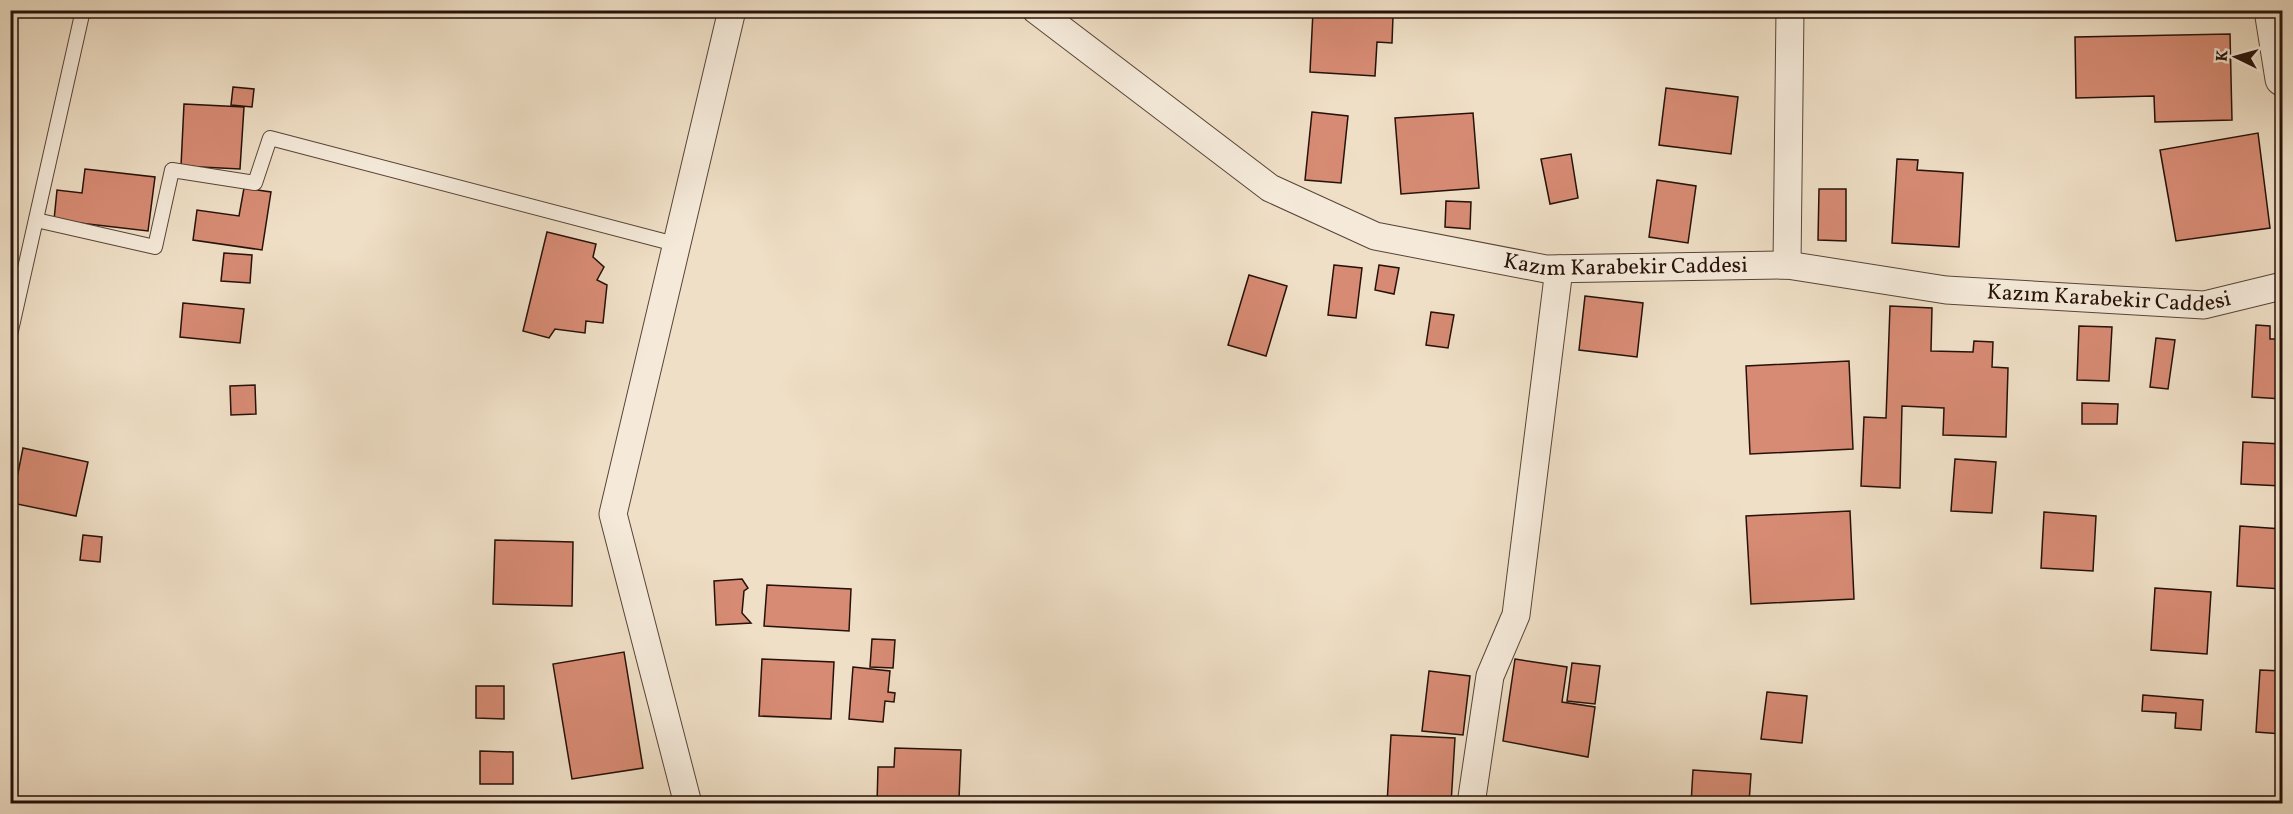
<svg xmlns="http://www.w3.org/2000/svg" width="2293" height="814" font-family="Vollkorn,serif">
  <rect width="100%" height="100%" fill="#efdfc6"/>
  <filter id="stains"><feTurbulence type="fractalNoise" baseFrequency=".00333" numOctaves="4"/><feColorMatrix values="0 0 0 0 .2 0 0 0 0 .09 0 0 0 0 .02 0 0 0 .5 -.17"/></filter>
  <radialGradient id="worn" r=".72"><stop offset=".6" stop-color="#630" stop-opacity="0"/><stop offset="1" stop-color="#630" stop-opacity=".3"/></radialGradient>
  <g fill="#d78b74" stroke="#261109" stroke-width="1.5">
    <polygon points="1313,11 1393,16 1392,43 1377,42 1375,76 1310,72"/>
    <polygon points="2230,34 2232,120 2155,122 2154,96 2076,98 2075,37"/>
    <polygon points="233,87 254,89 252,107 231,105"/>
    <polygon points="1666,88 1738,97 1731,154 1659,145"/>
    <polygon points="184,104 244,107 240,169 181,166"/>
    <polygon points="1312,112 1348,116 1341,183 1305,180"/>
    <polygon points="1473,113 1479,188 1401,194 1395,118"/>
    <polygon points="2258,133 2270,228 2176,241 2160,150"/>
    <polygon points="1571,154 1578,198 1550,204 1541,159"/>
    <polygon points="1897,159 1918,160 1917,170 1963,173 1959,247 1892,243"/>
    <polygon points="85,169 155,177 148,231 54,220 57,190 82,193"/>
    <polygon points="1657,180 1696,186 1688,243 1649,237"/>
    <polygon points="244,188 271,192 262,250 193,240 197,210 239,216"/>
    <polygon points="1819,189 1846,189 1846,241 1818,240"/>
    <polygon points="1446,201 1471,202 1470,229 1445,227"/>
    <polygon points="547,232 596,244 593,257 604,267 597,280 607,285 603,323 586,321 585,333 555,329 549,338 523,331"/>
    <polygon points="224,253 252,255 250,283 221,281"/>
    <polygon points="1334,265 1362,268 1356,318 1328,315"/>
    <polygon points="1379,265 1399,268 1394,294 1375,290"/>
    <polygon points="1249,275 1287,286 1266,356 1228,345"/>
    <polygon points="1585,296 1643,303 1637,357 1579,350"/>
    <polygon points="183,303 244,309 240,343 180,337"/>
    <polygon points="1890,306 1932,308 1931,351 1973,352 1974,341 1993,342 1992,367 2008,368 2006,437 1943,435 1944,408 1902,406 1900,488 1861,486 1864,417 1886,418"/>
    <polygon points="1431,312 1454,315 1448,348 1426,345"/>
    <polygon points="2256,325 2270,326 2270,339 2282,339 2282,399 2252,397"/>
    <polygon points="2079,326 2112,327 2109,381 2077,380"/>
    <polygon points="2156,338 2175,340 2168,389 2150,387"/>
    <polygon points="1849,361 1853,449 1750,454 1746,366"/>
    <polygon points="255,385 256,414 231,415 230,386"/>
    <polygon points="2082,403 2118,404 2117,424 2082,424"/>
    <polygon points="2243,442 2282,444 2282,486 2241,484"/>
    <polygon points="23,448 88,462 76,516 12,503"/>
    <polygon points="1955,459 1996,462 1992,513 1951,511"/>
    <polygon points="1850,511 1854,599 1751,604 1746,516"/>
    <polygon points="2044,512 2096,516 2093,571 2041,568"/>
    <polygon points="2240,526 2282,529 2282,589 2237,586"/>
    <polygon points="83,535 102,537 100,562 80,560"/>
    <polygon points="495,540 573,542 572,606 493,604"/>
    <polygon points="742,579 748,588 744,591 742,613 751,623 716,625 714,581"/>
    <polygon points="767,585 851,589 849,631 764,626"/>
    <polygon points="2155,588 2211,592 2207,654 2151,650"/>
    <polygon points="872,639 895,640 893,668 870,667"/>
    <polygon points="624,652 643,768 572,779 553,664"/>
    <polygon points="762,659 834,662 831,719 759,716"/>
    <polygon points="1515,659 1567,667 1562,702 1595,707 1588,757 1503,741"/>
    <polygon points="1572,663 1600,666 1595,704 1567,701"/>
    <polygon points="853,667 890,671 888,692 895,693 894,702 885,701 883,722 849,719"/>
    <polygon points="2260,670 2282,671 2282,734 2256,732"/>
    <polygon points="1429,671 1470,676 1463,735 1422,731"/>
    <polygon points="476,686 504,686 504,719 476,718"/>
    <polygon points="1767,692 1807,696 1802,743 1761,739"/>
    <polygon points="2143,695 2203,700 2201,730 2175,728 2176,713 2142,711"/>
    <polygon points="1391,735 1455,738 1451,804 1387,804"/>
    <polygon points="895,748 961,750 959,799 955,798 955,804 877,804 878,767 894,767"/>
    <polygon points="480,751 513,752 513,784 480,784"/>
    <polygon points="1693,770 1751,774 1749,803 1691,804"/>
  </g>
  <g fill="none" stroke-linecap="round" stroke-linejoin="round">
    <g stroke="#584438" stroke-width="16">
      <g id="service">
        <polyline points="36,220 155,247 172,170 255,183 270,138 675,244"/>
        <polyline points="10,335 83,10"/>
      </g>
    </g>
    <g stroke="#584438" stroke-width="29">
      <g id="minor">
        <path id="s1" d="M1036 10 1270 188 1375 236 1546 269 1787 265 1946 290 2204 305 2282 286"/>
        <polyline points="1787,265 1790,10"/>
        <polyline points="688,804 613,514 732,10"/>
        <polyline points="1471,804 1490,676 1516,615 1559,269"/>
      </g>
    </g>
    <g stroke="#584438" stroke-width="35">
      <polyline id="tertiary" points="2271,10 2282,79"/>
    </g>
    <use href="#service" stroke="#f5eada" stroke-width="14"/>
    <use href="#minor" stroke="#f5eada" stroke-width="27"/>
    <use href="#tertiary" stroke="#f5eada" stroke-width="33"/>
  </g>
  <g text-anchor="middle" dominant-baseline="central" stroke-width="4.5" stroke-linejoin="round" paint-order="stroke">
    <g font-size="22" fill="#261109" stroke="#f5eada">
      <text stroke="none"><textPath href="#s1" startOffset="663">Kazım Karabekir Caddesi</textPath></text>
      <text stroke="none"><textPath href="#s1" startOffset="1149">Kazım Karabekir Caddesi</textPath></text>
    </g>
  </g>
  <rect width="2293" height="814" fill="none" stroke="#efdfc6" stroke-width="36"/>
  <rect x="12" y="12" width="2269" height="790" fill="none" stroke="#261109" stroke-width="3"/>
  <rect x="18" y="18" width="2257" height="778" fill="none" stroke="#261109" stroke-width="1.5"/>
  <g transform="translate(2236 57) rotate(275)" stroke="#f5eada" stroke-width="4.5" paint-order="stroke">
  <path d="M0-4.5L10 22L0 15L-10 22Z" fill="#261109"/>
  <text y="-9" font-size="16" font-weight="bold" text-anchor="middle" fill="#261109">K</text>
  </g>
  <rect width="100%" height="100%" filter="url(#stains)"/>
  <rect width="100%" height="100%" fill="url(#worn)"/>
</svg>
